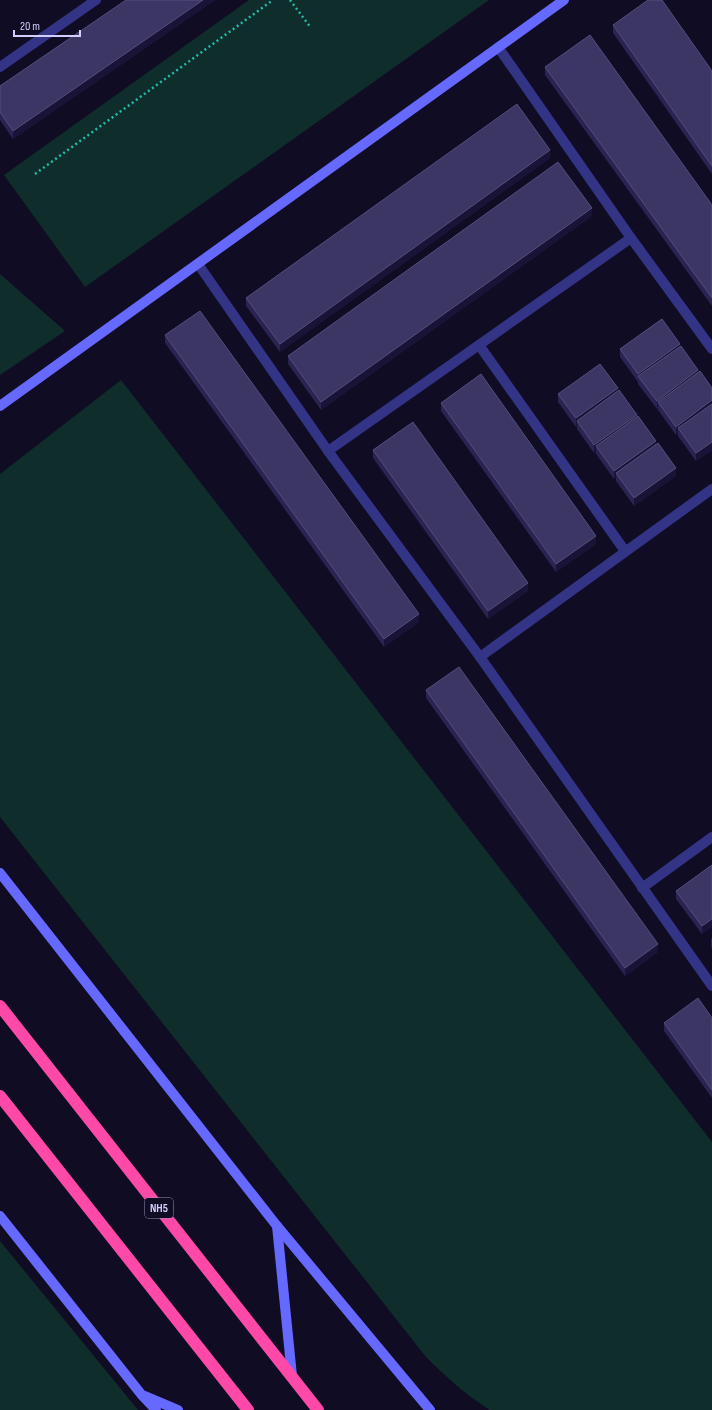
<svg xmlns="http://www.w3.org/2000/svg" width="712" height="1410" font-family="'Sofia Sans Condensed',sans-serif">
  <rect width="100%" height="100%" fill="#0f0c23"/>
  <g fill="#0f2e2b">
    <polygon points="249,0 489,0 85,287 4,175"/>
    <polygon points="0,274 65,331 0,375"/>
    <path d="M121 380 712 1142V1410H490C466 1395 446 1377 426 1357L0 817V474Z"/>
    <polygon points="0,1241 138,1410 0,1410"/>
  </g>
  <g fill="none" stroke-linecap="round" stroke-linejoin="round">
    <g stroke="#25bcab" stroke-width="2.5" stroke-dasharray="2 3" stroke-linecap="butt">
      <polyline points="290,0 311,28"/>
      <polyline points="35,174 273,0"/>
    </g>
    <g stroke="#343486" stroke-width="10">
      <polyline points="498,47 631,238 712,349"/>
      <polyline points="0,67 96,0"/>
      <polyline points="198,264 328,451 480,657 712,986"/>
      <polyline points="479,345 625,551"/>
      <polyline points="328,451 631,238"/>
      <polyline points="480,657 712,489"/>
      <polyline points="642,888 712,837"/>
    </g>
    <g stroke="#6569ff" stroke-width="10">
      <polyline points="0,406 564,0"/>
      <polyline points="0,873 277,1226 430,1410"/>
      <polyline points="0,1216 141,1394 156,1410"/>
      <polyline points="277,1226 292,1376"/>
      <polyline points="145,1396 178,1410"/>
    </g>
    <g stroke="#ff49a9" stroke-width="12">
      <polyline points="0,1006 318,1410"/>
      <polyline points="0,1096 248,1410"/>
    </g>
  </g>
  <g fill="#2b2452">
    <polygon points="126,0 215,0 13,139 0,120 0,86"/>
    <polygon points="613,25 712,71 712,174 613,33"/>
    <polygon points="545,67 712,205 712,306 545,75"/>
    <polygon points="550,158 280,352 246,306 246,298"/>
    <polygon points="592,216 321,410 288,364 288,356"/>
    <polygon points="165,335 419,622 384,647 165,343"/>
    <polygon points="680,346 698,373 712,388 712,450 696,461 678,436 678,433 676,435 658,410 658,408 657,409 638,384 638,381 638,382 620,357 620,349"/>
    <polygon points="618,391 656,445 676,476 634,506 616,481 616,477 614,479 596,454 596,452 594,453 577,429 577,426 576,427 558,402 558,394"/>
    <polygon points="441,403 596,544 556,572 441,411"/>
    <polygon points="373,450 528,591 488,619 373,458"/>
    <polygon points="426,690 658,952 625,976 426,698"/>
    <polygon points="712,865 712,927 702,934 676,899 676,891"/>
    <polygon points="712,938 712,948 711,947 711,939"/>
    <polygon points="712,1018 712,1098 664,1031 664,1023"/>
  </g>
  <g fill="#181337">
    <polygon points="203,0 215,0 13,139 13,131"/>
    <polygon points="550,150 550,158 280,352 280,344"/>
    <polygon points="592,208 592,216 321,410 321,402"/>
    <polygon points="680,344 680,352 638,376 638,382 638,374"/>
    <polygon points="698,370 698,378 658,402 658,408 657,409 657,401"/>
    <polygon points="618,388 618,396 577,421 577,426 576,427 576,418"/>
    <polygon points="712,400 712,409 678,428 678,433 676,435 676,427"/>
    <polygon points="637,415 637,423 596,446 596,452 594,453 594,445"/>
    <polygon points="656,441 656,449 616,473 616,477 614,479 614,471"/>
    <polygon points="712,442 712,450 696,461 696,453"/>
    <polygon points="676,468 676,476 634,506 634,498"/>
    <polygon points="596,536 596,544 556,572 556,564"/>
    <polygon points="528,583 528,591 488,619 488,611"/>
    <polygon points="419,614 419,622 384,647 384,639"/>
    <polygon points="712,919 712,927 702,934 702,926"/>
    <polygon points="658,944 658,952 625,976 625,968"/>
  </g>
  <g fill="#3c3665" stroke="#544e7d">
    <polygon points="126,0 203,0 13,131 0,112 0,86"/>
    <polygon points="648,0 662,0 712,71 712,166 613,25"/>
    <polygon points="590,35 712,205 712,298 545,67"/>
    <polygon points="517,104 550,150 280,344 246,298"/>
    <polygon points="558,162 592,208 321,402 288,356"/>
    <polygon points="200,311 419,614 384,639 165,335"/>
    <polygon points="662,319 680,344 638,374 620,349"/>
    <polygon points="681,346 698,370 657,401 638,376"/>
    <polygon points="600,364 618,388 576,418 558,394"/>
    <polygon points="700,371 712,388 712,400 676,427 658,402"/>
    <polygon points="481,374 596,536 556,564 441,403"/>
    <polygon points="619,390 637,415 594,445 577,421"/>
    <polygon points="712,404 712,442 696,453 678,428"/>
    <polygon points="638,416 656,441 614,471 596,446"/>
    <polygon points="413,422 528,583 488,611 373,450"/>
    <polygon points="658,443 676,468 634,498 616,473"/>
    <polygon points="459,667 658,944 625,968 426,690"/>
    <polygon points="712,865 712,919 702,926 676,891"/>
    <polygon points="698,998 712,1018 712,1090 664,1023"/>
  </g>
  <g text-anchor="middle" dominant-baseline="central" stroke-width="3" stroke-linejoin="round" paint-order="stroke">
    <rect fill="#0f0c23" stroke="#9794bd" stroke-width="1" x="145" y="1198" width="28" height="20" rx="3"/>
    <g font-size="12" font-weight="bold" fill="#d1ceff">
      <text x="159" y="1208">NH5</text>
    </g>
  </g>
  <path d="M14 30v6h66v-6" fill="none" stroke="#d1ceff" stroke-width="2"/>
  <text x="20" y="30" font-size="12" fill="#d1ceff" stroke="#0f0c23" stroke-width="3" paint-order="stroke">20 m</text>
</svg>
